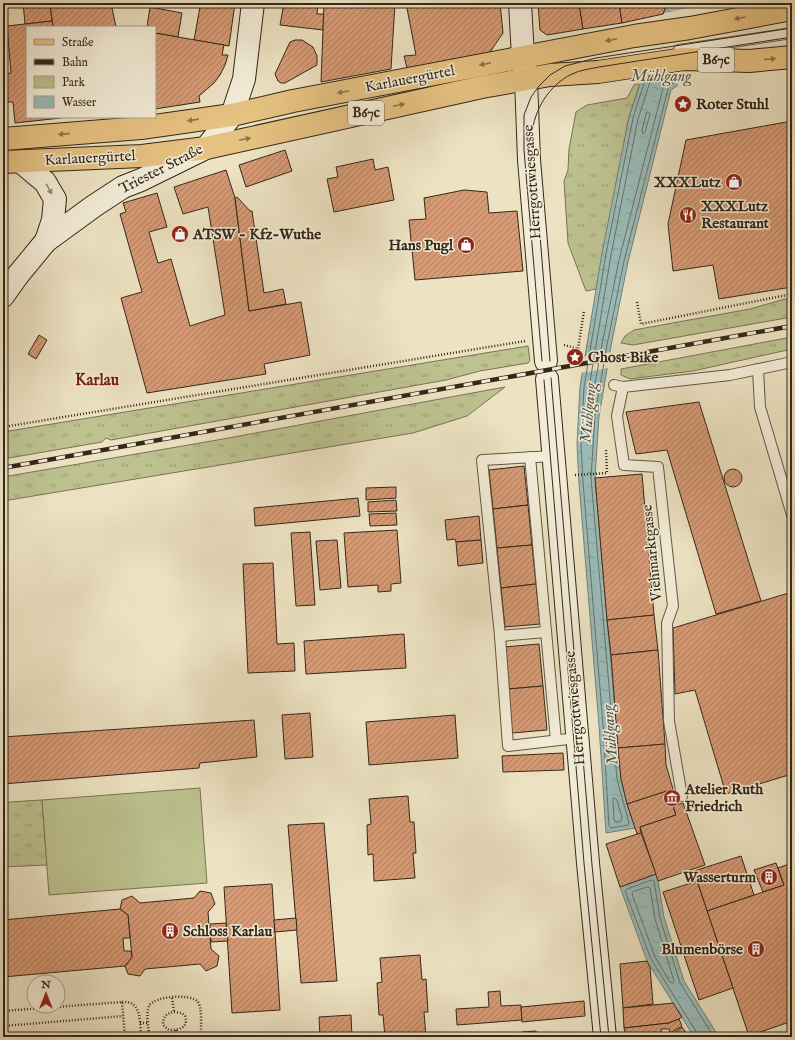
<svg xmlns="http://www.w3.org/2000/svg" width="795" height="1040" font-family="'IM FELL English',serif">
  <defs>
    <pattern id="grass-tufts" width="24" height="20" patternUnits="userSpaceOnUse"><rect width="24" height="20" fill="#bdc290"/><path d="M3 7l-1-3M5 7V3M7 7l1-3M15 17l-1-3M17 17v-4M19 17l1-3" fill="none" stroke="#9a9e75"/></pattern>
    <pattern id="water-ripples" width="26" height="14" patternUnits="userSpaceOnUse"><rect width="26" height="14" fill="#9bbdbb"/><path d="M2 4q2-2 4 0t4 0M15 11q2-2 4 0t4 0" fill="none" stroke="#86a2a0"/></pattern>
    <pattern id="building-hatch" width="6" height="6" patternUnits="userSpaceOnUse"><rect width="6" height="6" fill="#d59b76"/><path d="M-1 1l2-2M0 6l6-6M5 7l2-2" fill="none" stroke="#ae7e60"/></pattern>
  </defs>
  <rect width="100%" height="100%" fill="#ede3c3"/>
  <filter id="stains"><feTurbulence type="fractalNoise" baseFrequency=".005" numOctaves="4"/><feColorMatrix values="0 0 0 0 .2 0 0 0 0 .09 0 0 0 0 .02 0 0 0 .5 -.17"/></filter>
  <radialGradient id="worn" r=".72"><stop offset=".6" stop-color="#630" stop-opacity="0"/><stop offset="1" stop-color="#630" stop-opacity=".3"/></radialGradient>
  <g fill="url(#grass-tufts)" stroke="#787454">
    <polygon points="640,83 629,117 596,289 586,291 568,243 564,181 568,170 569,149 576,112 587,105 627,98 634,85"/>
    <polygon points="792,297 792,317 633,345 621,343 625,336 634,330 750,309"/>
    <polygon points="792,337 792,349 693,371 630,379 621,375 621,369"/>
    <polygon points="528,346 530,361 528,363 480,371 446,380 111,440 106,438 102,442 3,459 3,432"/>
    <polygon points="505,387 467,416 413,433 3,501 3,477 223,439"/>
    <polygon points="42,800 47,865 3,867 3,808 9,802"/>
  </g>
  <polygon fill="#bdc290" stroke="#787454" points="200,788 207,883 49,895 42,800"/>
  <g fill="url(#water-ripples)" stroke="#72817a">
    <polygon points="667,3 687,3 686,10 677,86 671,90 628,262 611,346 599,416 595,478 621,779 627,804 635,828 606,833 599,725 579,483 577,444 580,387 602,253 629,117"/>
    <polygon points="656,874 658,881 664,917 684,981 719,1037 694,1037 647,961 620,887"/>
  </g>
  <g fill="#ede3c3">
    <polygon points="688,8 680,82 677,84 666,79 638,84 661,14"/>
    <polygon points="612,352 609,368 580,373 582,357"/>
  </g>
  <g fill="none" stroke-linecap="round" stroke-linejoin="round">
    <g stroke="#68726a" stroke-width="1">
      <polyline points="652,76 638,119 611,255 589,388 588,401 590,403 592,401 602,344 619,260 663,88 669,81 669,73"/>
      <polyline points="646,77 633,118 606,254 584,387 581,444 583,482 603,725 609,826 611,828 628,825 629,823 617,779 591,478 595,415 607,345 624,261 668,89 673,83 675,73"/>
      <polygon points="647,112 649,112 650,114 645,132 643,134 642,131"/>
      <polygon points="614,798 617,800 622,818 621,821 616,822 614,820 613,800"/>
      <polygon points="648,887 650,888 655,919 674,981 673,983 670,982 655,957 632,894 633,892"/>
      <polyline points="697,1037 697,1033 651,959 625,891 627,889 652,880 654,881 660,918 680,983 714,1037"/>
    </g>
  </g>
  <g fill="url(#building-hatch)" stroke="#342719">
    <polygon points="23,3 50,3 52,21 25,24"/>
    <polygon points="50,3 111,3 116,27 53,27"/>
    <polygon points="192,3 235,3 229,46 194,40 200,7 191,6"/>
    <polygon points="284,3 318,3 317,14 324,14 323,30 280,25"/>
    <polygon points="324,3 395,3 391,69 321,82"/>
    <polygon points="406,3 495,3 495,4 500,3 503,33 488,55 418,68 417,66 407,68 404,56 416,55"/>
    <polygon points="538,3 579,3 583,29 547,35 540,30"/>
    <polygon points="579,3 619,3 622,23 583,29"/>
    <polygon points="619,3 667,3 663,14 622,23"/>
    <polygon points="150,7 182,13 178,37 155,33 155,27 147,27"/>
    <polygon points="52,21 53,27 27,27 27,117 61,117 61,118 15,123 13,102 8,102 5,74 11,73 7,26"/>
    <polygon points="155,33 224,45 222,55 228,55 225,65 220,75 214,83 199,96 200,102 155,109"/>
    <polygon points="295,40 302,40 313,47 317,56 317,65 285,83 281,83 278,81 275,74 290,42"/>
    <polygon points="792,121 792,287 719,299 713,265 673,271 668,224 686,140"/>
    <polygon points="285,150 292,171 246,187 239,165"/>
    <polygon points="373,159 375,170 388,167 394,200 334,212 327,179 338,177 336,167"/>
    <polygon points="226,170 235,198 249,311 301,302 310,355 264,364 266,374 147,393 121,298 142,292 120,214 126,212 123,203 157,193 167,227 149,232 158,263 171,259 190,326 225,315 208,207 183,214 174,187"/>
    <polygon points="464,190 487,192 489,213 517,211 523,271 415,280 409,220 426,219 424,198"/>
    <polygon points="237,197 250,211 252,211 264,293 283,289 286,304 249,311 235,198"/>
    <polygon points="39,335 47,340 36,359 28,354"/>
    <polygon points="699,402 761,601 716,614 667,450 636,454 626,412"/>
    <polygon points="524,466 528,505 493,509 489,470"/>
    <circle cx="733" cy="478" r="9"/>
    <polygon points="642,474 654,615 607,620 595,478"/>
    <polygon points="396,487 396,498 366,500 366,488"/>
    <polygon points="358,498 360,516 255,526 254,508"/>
    <polygon points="396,500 397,511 368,512 368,502"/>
    <polygon points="528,505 532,545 497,548 493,509"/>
    <polygon points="396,513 397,525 370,526 369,514"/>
    <polygon points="479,516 481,540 456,542 455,539 447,540 445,520"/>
    <polygon points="397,530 401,583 391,584 391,591 378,592 378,585 348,587 344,533"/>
    <polygon points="310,532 315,605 296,606 291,533"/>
    <polygon points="337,540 341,588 320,590 316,541"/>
    <polygon points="481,540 483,563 458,566 456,542"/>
    <polygon points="532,545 536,584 501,588 497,548"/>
    <polygon points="273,563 277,644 294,643 295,671 248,673 243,564"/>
    <polygon points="536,584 540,624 505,627 501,588"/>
    <polygon points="792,592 792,774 726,794 695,690 675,694 673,628"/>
    <polygon points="654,615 658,650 611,655 607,620"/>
    <polygon points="404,634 406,668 306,674 304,641"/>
    <polygon points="539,644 543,686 508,689 504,647"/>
    <polygon points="658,650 665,744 618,748 611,655"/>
    <polygon points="543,686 547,730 512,733 508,689"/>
    <polygon points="310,713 313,757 285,759 282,715"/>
    <polygon points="455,715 458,758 369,765 366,722"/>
    <polygon points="254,720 257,757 200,763 199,768 3,784 3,737"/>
    <polygon points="665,744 666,765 673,789 627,804 621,779 618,748"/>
    <polygon points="563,753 564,770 503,772 502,756"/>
    <polygon points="673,789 678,805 673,806 676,815 640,827 641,833 637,834 627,804"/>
    <polygon points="408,796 410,822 414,822 416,853 413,853 415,878 374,881 373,854 368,855 367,825 371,824 369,799"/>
    <polygon points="683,803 705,865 658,881 640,827 676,815 673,806"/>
    <polygon points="324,823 337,981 301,983 288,825"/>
    <polygon points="641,833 656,874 620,887 606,844"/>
    <polygon points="741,856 754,895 707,911 694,871"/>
    <polygon points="776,863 784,885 763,892 754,870"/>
    <polygon points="792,863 792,1021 749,1036 707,911 784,885 778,868"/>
    <polygon points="697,881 733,988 699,1000 663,892"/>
    <polygon points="272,884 280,1010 232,1013 224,887"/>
    <polygon points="200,891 211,893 215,904 208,912 211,949 219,956 217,966 206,971 200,964 145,969 140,976 128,974 125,966 132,957 128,915 120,909 122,900 132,896 140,903 194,898"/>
    <polygon points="120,909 128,915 130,938 123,938 124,951 131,951 132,957 125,966 3,977 3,920"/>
    <polygon points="296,918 297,930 275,932 274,920"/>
    <polygon points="226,923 228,941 211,942 210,924"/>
    <polygon points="420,955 422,980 426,979 428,1012 424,1012 426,1037 385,1037 383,1015 379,1015 377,983 382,982 380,958"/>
    <polygon points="647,961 650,967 653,1004 623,1008 620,964"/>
    <polygon points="500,991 501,1006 521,1005 522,1020 457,1025 456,1009 489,1007 488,992"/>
    <polygon points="584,1001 585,1016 522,1022 521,1007"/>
    <polygon points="673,1003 682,1017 679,1019 669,1023 624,1028 623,1008"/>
    <polygon points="351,1015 352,1037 320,1037 319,1017"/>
    <polygon points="679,1019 682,1026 670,1033 669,1029 661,1029 662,1037 626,1037 624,1028 669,1023"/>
    <polygon points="682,1027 689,1037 673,1037 671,1035"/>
    <polygon points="536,1031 537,1037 522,1037 522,1032"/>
    <polygon points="587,1034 587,1037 550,1037"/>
  </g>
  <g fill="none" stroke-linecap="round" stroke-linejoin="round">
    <g stroke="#625644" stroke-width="12">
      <g id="service">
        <polyline points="679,50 792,33"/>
        <polyline points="758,369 760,407 792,515"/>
        <polyline points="614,385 623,387 730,375 792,362"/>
        <polyline points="623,387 617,416 624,465 658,467 673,606 667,623 669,721 682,796"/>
        <polyline points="554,456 482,460 500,636 508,746 577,738"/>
        <polyline points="530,457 556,740"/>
        <polyline points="500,636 546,632"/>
        <polyline points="788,1037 792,1035"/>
      </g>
    </g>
    <g stroke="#342719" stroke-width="24">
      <g id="secondary">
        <polyline points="520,3 523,57 526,79 529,160 546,361"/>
        <polyline points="21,162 45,182 55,199 53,220 46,241"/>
        <polyline points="3,296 18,275 46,241 94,206 123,187 141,180 206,148 232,115 244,79 253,3"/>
        <polyline points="547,379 588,863 605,1037"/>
      </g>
    </g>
    <g stroke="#342719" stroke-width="24">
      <g id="primary">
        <polyline points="3,139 141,128 232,115 293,101 634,36 690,28 792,9"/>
        <polyline points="3,162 142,156 206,148 482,87 550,75 598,72 684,59 749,61 792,57"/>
      </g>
    </g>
    <g stroke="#342719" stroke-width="2.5" stroke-dasharray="1 2" stroke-linecap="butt">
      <polyline points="637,302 641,324 792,294"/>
      <polyline points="564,345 578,349 584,311"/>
      <polyline points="3,427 525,341"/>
      <polyline points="575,475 607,473 606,449"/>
      <polyline points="172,998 174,1011"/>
      <path d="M122 1002C142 1000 140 1023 141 1037"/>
      <polyline points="3,1011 122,1002 125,1037"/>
      <path d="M174 1012 182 1013 185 1016C189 1028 179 1030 169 1030L163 1025C163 1017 166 1013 174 1012Z"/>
      <polyline points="140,1023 148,1023"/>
      <polyline points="3,1026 123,1016"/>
      <polyline points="176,1030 176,1037"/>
      <polyline points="90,1037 124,1034"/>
      <path d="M150 1037C148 1030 146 1012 149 1006 154 996 191 993 198 1002 202 1007 201 1026 201 1033L200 1037"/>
    </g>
    <use href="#service" stroke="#f3edd8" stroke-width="10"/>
    <use href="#secondary" stroke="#f3edd8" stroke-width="22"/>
    <use href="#primary" stroke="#e6c282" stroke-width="22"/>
    <g stroke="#342719" stroke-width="1">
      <polyline points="542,361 524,150 524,115 531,97 539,86 550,75 565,66 596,58 792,28"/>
      <path d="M550 361 532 134C534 110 549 85 572 74 580 70 590 69 599 67L792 37"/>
      <polyline points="551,378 592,865 609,1037"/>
      <polyline points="544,380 584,863 601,1037"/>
    </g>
    <g stroke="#342719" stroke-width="4.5">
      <polyline id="rail" points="3,468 792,326"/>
    </g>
    <use href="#rail" stroke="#f3edd8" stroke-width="3" stroke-dasharray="9" stroke-linecap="butt"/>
  </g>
  <defs><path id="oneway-solid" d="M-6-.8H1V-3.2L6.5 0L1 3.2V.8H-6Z"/></defs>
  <g fill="#8d744e">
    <use href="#oneway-solid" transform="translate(740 18) rotate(170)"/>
    <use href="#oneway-solid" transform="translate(611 40) rotate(169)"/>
    <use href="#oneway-solid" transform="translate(770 59) rotate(-4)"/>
    <use href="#oneway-solid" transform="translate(485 64) rotate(169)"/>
    <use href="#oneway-solid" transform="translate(343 92) rotate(169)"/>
    <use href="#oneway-solid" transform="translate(399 105) rotate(-12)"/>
    <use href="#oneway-solid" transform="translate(193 120) rotate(172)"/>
    <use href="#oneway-solid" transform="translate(64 134) rotate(175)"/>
    <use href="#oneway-solid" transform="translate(245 139) rotate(-12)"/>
  </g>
  <use fill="#948a78" href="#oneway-solid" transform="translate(49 189) rotate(61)"/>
  <defs>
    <g id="sight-disc" transform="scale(0.9)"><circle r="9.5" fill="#8f2418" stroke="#f3edd8"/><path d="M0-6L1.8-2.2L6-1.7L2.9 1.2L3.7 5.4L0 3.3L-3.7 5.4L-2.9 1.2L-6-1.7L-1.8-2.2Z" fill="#fff"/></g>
    <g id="shop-disc" transform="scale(0.9)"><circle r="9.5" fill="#8f2418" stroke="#f3edd8"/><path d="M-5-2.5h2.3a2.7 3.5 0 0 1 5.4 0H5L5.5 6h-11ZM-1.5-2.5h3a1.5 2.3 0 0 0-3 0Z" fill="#fff"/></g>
    <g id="restaurant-disc" transform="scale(0.9)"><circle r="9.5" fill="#8f2418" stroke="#f3edd8"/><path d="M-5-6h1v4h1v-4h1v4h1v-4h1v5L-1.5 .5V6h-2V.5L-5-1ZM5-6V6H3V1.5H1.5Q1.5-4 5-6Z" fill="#fff"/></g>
    <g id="museum-disc" transform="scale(0.9)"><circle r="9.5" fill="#8f2418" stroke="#f3edd8"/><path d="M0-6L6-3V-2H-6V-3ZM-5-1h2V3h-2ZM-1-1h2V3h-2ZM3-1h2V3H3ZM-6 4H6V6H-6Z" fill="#fff"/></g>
    <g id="building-disc" transform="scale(0.9)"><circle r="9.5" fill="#8f2418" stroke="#f3edd8"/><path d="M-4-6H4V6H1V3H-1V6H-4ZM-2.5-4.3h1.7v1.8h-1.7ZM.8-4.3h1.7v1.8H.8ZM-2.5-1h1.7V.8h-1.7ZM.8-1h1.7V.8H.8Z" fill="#fff"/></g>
  </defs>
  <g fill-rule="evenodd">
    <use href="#sight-disc" x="683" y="104"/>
    <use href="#shop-disc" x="734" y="182"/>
    <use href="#restaurant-disc" x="688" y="215"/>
    <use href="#shop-disc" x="180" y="234"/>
    <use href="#shop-disc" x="466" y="245"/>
    <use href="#sight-disc" x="575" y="357"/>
    <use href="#museum-disc" x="672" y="798"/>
    <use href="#building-disc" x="769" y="877"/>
    <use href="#building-disc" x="170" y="931"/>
    <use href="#building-disc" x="756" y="949"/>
  </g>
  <g text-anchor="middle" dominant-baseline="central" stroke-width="3" stroke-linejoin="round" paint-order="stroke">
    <g fill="#f3edd8" stroke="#6d6252" stroke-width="1">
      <rect x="698" y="48" width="36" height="24" rx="3"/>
      <rect x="348" y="101" width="36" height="24" rx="3"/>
    </g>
    <g font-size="14" font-weight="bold" fill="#342719">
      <text x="716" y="60">B67c</text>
      <text x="366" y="113">B67c</text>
    </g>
    <g font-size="15" fill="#342719" stroke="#f3edd8">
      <text transform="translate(410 79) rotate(-11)">Karlauergürtel</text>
      <text transform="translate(90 158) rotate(-3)">Karlauergürtel</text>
      <text transform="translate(161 169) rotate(-27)">Triester Straße</text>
      <text transform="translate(532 182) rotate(-94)">Herrgottwiesgasse</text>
      <text transform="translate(652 553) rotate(-96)">Viehmarktgasse</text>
      <text transform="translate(575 708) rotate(-95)">Herrgottwiesgasse</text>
    </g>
    <g font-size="15" font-weight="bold" fill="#342719" stroke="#f3edd8" text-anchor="start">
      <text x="696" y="104">Roter Stuhl</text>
      <text x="721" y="182" text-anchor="end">XXXLutz</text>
      <text x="701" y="206">XXXLutz<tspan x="701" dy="17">Restaurant</tspan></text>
      <text x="193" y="234">ATSW - Kfz-Wuthe</text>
      <text x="453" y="245" text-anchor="end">Hans Pugl</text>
      <text x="588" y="357">Ghost Bike</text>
      <text x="685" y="789">Atelier Ruth<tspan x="685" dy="17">Friedrich</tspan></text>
      <text x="756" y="877" text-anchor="end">Wasserturm</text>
      <text x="183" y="931">Schloss Karlau</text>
      <text x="743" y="949" text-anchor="end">Blumenbörse</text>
    </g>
    <g font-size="16" font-style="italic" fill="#53544a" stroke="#f3edd8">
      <text x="661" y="77">Mühlgang</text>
      <text transform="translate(589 413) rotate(-85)">Mühlgang</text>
      <text transform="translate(611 735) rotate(-95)">Mühlgang</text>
    </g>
    <g font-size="16" font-weight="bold" fill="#7a1f14" stroke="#f3edd8">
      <text x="97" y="381">Karlau</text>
    </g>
  </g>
  <rect width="795" height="1040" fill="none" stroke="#ede3c3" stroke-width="16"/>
  <rect x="4" y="4" width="787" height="1032" fill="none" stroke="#342719" stroke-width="2"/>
  <rect x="8" y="8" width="779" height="1024" fill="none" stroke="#342719"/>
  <rect x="26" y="26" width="130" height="92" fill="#f3edd8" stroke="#a79e8c"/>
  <rect x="34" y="39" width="20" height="6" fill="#e6c282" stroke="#a79e8c"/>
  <text x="62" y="46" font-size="12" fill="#342719">Straße</text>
  <rect x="34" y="59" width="20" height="6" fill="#342719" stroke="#a79e8c"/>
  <text x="62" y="66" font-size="12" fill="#342719">Bahn</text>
  <rect x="34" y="76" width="20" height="12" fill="#bdc290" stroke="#a79e8c"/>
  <text x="62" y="86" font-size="12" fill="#342719">Park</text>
  <rect x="34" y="96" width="20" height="12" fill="url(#water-ripples)" stroke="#a79e8c"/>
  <text x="62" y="106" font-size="12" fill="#342719">Wasser</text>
  <g transform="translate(46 994)"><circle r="19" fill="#f3edd8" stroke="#a79e8c"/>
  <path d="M0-3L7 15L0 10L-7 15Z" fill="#8f2418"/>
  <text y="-6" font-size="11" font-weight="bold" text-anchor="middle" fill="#342719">N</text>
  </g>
  <rect width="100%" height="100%" filter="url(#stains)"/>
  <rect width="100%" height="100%" fill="url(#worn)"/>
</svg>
